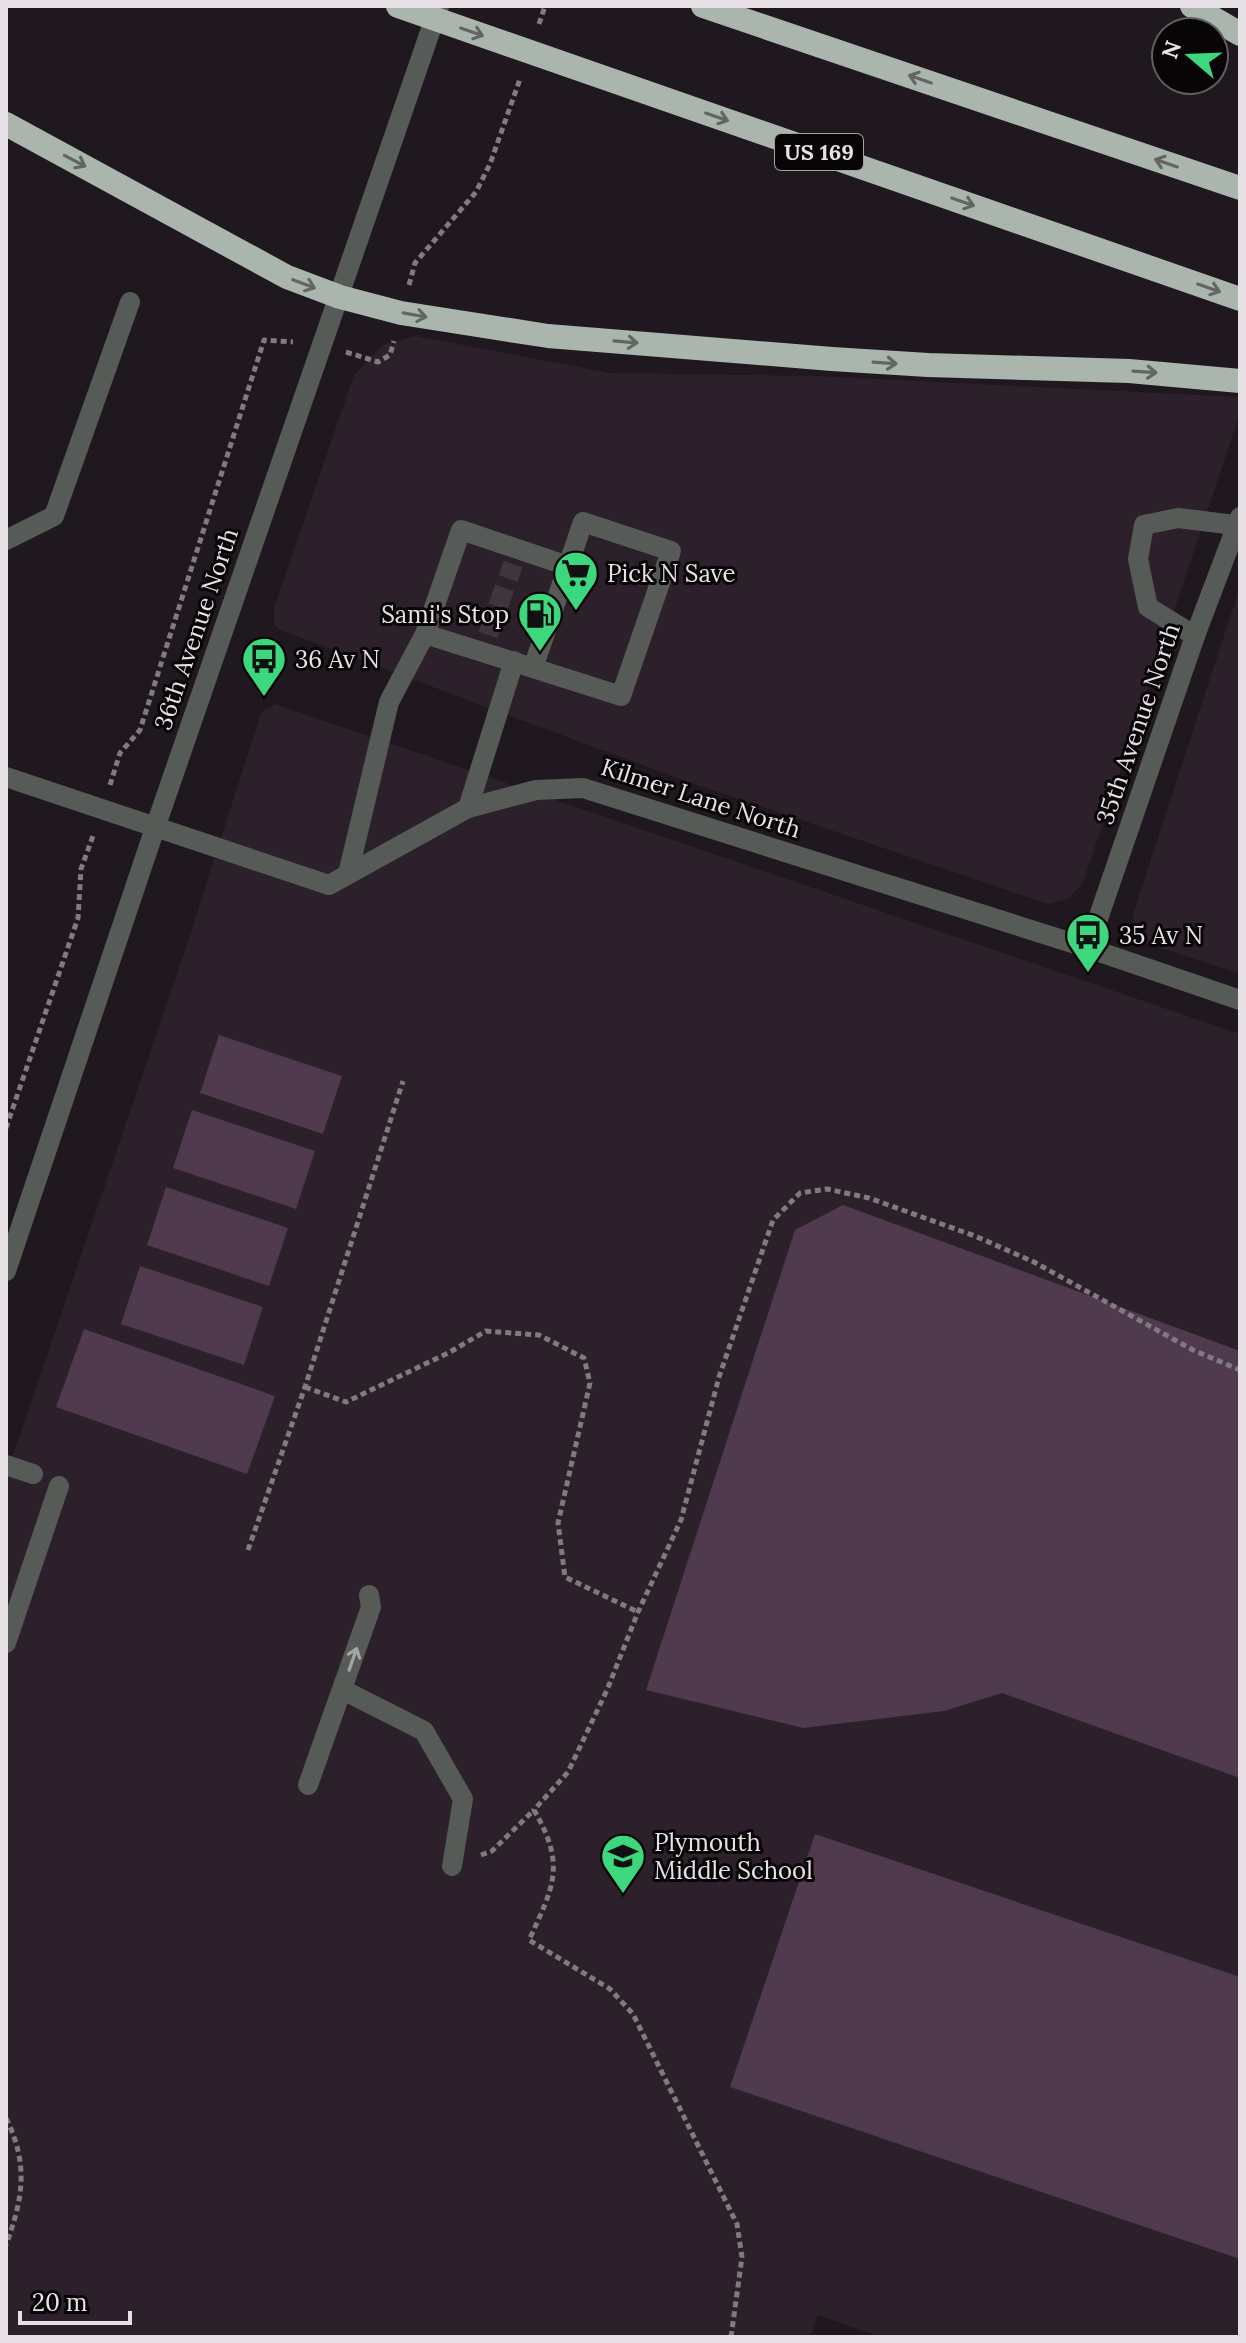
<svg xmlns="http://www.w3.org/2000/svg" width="1246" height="2343" font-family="Lora,serif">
  <rect width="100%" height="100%" fill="#20181f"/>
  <g fill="#2c202a">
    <polygon points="416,336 610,373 815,376 1240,397 1240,413 1083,883 1068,899 1048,904 677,778 278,629 274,623 274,608 354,375 383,345"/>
    <polygon points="1240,587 1240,974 1140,941 1133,931 1134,911"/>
    <polygon points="275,704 1240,1034 1240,2337 881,2337 818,2315 810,2337 6,2337 6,1476 188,941 261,713"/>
  </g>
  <g fill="#503a4d">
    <polygon points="219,1035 342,1076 323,1134 200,1093"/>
    <polygon points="192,1110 315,1151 296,1209 173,1168"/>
    <polygon points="166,1187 288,1228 269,1286 147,1245"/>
    <polygon points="843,1205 1240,1351 1240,1778 1002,1693 944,1711 803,1728 646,1690 795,1230"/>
    <polygon points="140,1266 263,1307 244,1365 121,1324"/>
    <polygon points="84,1329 275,1396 247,1474 56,1407"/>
    <polygon points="815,1834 1240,1977 1240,2259 730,2087"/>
  </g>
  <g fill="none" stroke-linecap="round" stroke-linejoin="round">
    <polyline stroke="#3e363d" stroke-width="20" stroke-dasharray="20 10" stroke-linecap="butt" points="488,635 513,564"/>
    <g stroke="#817a80" stroke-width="5" stroke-dasharray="6 4" stroke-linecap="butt">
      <polyline points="539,24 545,6"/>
      <polyline points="409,285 415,263 476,192 490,164 520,79"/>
      <polyline points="346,352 378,362 390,355 394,341"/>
      <polyline points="110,785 120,753 140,730 264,340 293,342"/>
      <polyline points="6,1128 78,918 81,869 93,836"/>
      <polyline points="305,1387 346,1402 450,1352 486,1331 539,1335 584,1358 590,1383 558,1523 565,1577 638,1612"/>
      <polyline points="248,1550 305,1387 403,1081"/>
      <polyline points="481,1855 492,1851 534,1810"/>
      <path d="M6 2118C29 2165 23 2198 6 2245"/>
      <path d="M731 2337 742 2257 737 2224 633 2014 610 1989 529 1940C554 1886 566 1865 534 1810L568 1772 607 1690 638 1612 681 1520 719 1377 773 1220 800 1193 827 1189 869 1198 975 1236 1034 1262 1193 1350 1240 1370"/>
    </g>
    <g stroke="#565b57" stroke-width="20">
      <polyline points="6,540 54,516 130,302"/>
      <polyline points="1195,636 1148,607 1138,559 1144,525 1178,518 1235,525"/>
      <polyline points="533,668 621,696 671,551 583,522 568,566"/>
      <polyline points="6,777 329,885 468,808 536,790 583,788 1088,948 1240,1000"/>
      <polyline points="468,808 514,661"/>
      <polyline points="348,874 389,702 425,634 461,530 568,566 533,668 425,634"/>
      <polyline points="1088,948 1195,636 1240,517"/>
      <polyline points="6,1271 155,828 439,6"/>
      <polyline points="6,1465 33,1474"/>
      <polyline points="6,1643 59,1486"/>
      <polyline points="343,1690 424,1731 463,1799 452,1866"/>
      <polyline points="308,1785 371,1607 369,1595"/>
    </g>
    <g stroke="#aab5ad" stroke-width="24">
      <polyline points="398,6 1240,299"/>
      <polyline points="703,6 1240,188"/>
      <polyline points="1192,6 1240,34"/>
      <polyline points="6,124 287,277 340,297 401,313 548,336 832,359 928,365 1129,371 1240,381"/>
    </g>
  </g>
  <defs><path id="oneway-shaft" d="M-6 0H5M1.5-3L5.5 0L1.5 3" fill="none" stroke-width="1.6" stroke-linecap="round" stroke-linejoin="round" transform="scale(2)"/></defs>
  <g stroke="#616662">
    <use href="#oneway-shaft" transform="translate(472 32) rotate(19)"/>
    <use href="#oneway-shaft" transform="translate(920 79) rotate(-161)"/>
    <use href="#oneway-shaft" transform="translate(717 117) rotate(19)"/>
    <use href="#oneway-shaft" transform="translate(75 161) rotate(28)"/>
    <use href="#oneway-shaft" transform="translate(1166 163) rotate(-161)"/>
    <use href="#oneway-shaft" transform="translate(963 202) rotate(19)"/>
    <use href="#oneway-shaft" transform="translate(304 284) rotate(21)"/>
    <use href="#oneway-shaft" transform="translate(1209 288) rotate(19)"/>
    <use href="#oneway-shaft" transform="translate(415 315) rotate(10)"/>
    <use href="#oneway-shaft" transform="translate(626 342) rotate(5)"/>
    <use href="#oneway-shaft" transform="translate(885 363) rotate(4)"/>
    <use href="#oneway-shaft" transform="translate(1145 372) rotate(4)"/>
  </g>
  <use stroke="#a6a5a6" href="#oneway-shaft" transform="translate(353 1659) rotate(-71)"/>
  <defs>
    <g id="supermarket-pin" transform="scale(2.3)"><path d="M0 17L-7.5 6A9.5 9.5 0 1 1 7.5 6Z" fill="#3dd77e" stroke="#080507"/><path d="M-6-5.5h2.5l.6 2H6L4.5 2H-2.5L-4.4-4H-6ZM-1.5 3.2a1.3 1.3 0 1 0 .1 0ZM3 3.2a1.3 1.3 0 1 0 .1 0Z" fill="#111"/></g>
    <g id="fuel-pin" transform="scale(2.3)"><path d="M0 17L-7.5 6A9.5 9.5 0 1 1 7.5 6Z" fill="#3dd77e" stroke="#080507"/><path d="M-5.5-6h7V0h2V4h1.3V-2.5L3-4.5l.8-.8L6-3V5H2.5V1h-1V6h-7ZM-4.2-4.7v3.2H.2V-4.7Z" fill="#111"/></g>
    <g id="bus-pin" transform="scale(2.3)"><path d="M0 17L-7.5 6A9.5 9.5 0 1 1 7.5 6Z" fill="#3dd77e" stroke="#080507"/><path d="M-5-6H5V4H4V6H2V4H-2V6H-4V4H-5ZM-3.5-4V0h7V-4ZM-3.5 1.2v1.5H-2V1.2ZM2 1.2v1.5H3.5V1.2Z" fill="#111"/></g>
    <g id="school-pin" transform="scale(2.3)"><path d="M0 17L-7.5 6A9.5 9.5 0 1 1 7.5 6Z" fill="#3dd77e" stroke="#080507"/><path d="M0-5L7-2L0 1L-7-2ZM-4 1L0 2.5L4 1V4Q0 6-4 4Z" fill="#111"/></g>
  </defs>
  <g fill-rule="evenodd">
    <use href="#supermarket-pin" x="576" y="573"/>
    <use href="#fuel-pin" x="540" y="614"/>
    <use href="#bus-pin" x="264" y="659"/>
    <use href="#bus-pin" x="1088" y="935"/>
    <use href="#school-pin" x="623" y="1856"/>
  </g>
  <g text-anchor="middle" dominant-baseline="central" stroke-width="6" stroke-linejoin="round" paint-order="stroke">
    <rect fill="#080507" stroke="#a49fa3" stroke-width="2" x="775" y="134" width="88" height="36" rx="6"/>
    <g font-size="22" font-weight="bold" fill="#e7e1e6">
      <text x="819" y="152">US 169</text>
    </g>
    <g font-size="24" fill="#e7e1e6" stroke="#080507" text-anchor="start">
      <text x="607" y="573">Pick N Save</text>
      <text x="509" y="614" text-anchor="end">Sami's Stop</text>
      <text x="295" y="659">36 Av N</text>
      <text x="1119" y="935">35 Av N</text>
      <text x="654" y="1842">Plymouth<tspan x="654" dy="28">Middle School</tspan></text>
    </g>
    <g font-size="24" fill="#e7e1e6" stroke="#080507">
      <text transform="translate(196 629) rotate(-71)">36th Avenue North</text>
      <text transform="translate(1138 724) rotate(-71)">35th Avenue North</text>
      <text transform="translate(701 798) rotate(18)">Kilmer Lane North</text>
    </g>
  </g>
  <rect width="1246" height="2343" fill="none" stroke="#e7e1e6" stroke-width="16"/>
  <g transform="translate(1190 56) rotate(289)"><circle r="38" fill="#080507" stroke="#615d60" stroke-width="2"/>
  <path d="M0-6L14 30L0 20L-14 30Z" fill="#3dd77e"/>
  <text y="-12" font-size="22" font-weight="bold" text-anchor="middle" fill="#e7e1e6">N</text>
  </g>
  <path d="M20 2311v12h110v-12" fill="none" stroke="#e7e1e6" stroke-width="4"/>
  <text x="32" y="2311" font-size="24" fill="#e7e1e6" stroke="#080507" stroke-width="6" paint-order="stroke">20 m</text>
</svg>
